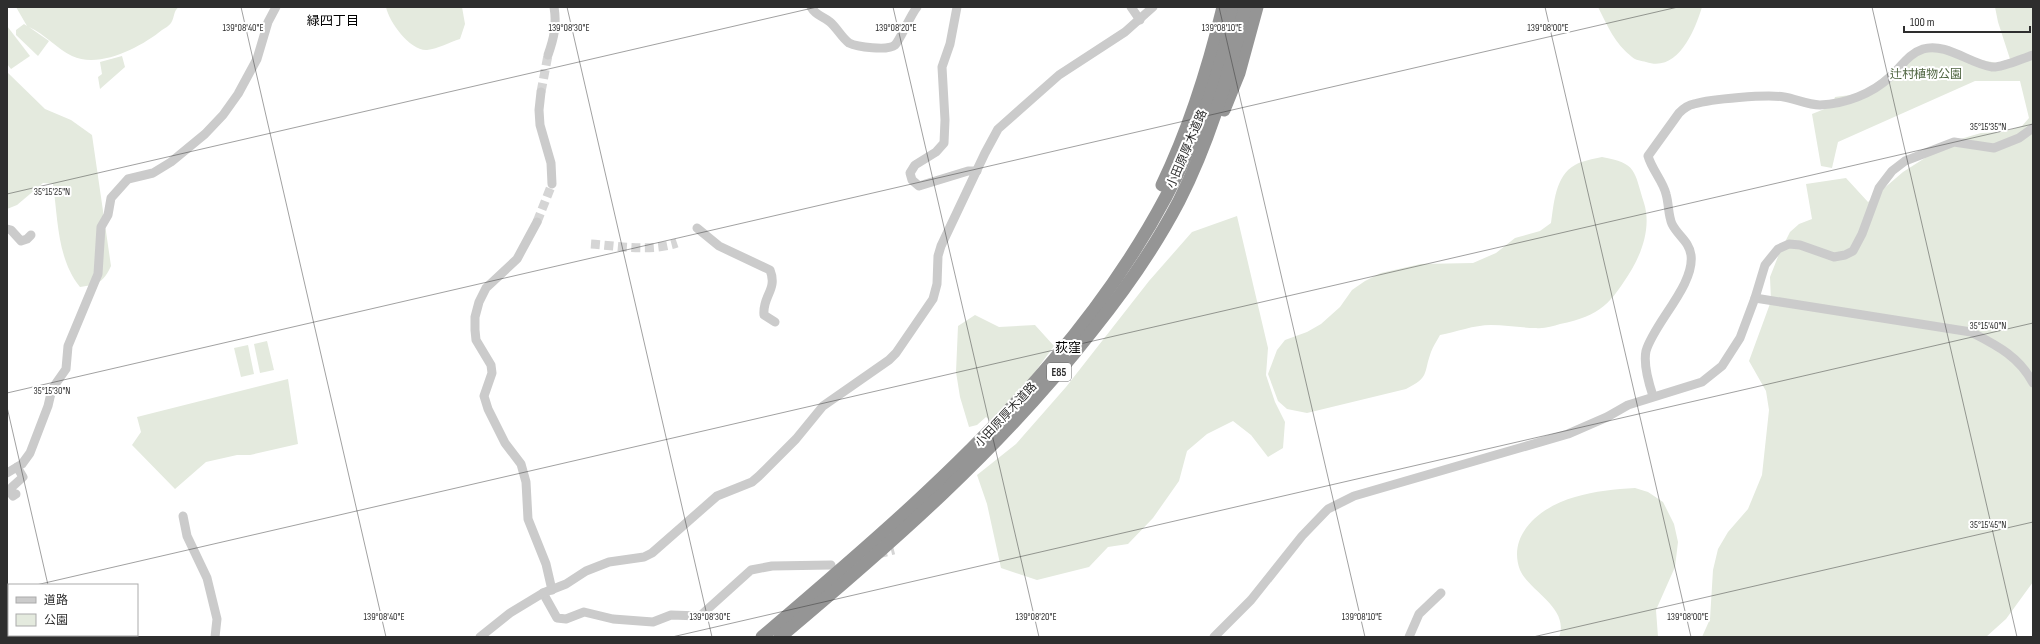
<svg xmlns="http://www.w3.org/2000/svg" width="2040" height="644" font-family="'Sofia Sans Condensed','Noto Sans JP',sans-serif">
  <rect width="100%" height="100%" fill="#fff"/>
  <g fill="#e4eade">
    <path d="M16 7H179C173 11 175 17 171 23 169 26 165 28 162 30 141 47 100 69 72 56 57 49 45 34 29 27L49 41 38 56 16 35V30L24 24 27 26Z"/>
    <path d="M386 7H462L465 24 460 39C450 42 438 49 427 50 410 51 389 22 386 7Z"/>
    <path d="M1598 7H1702C1695 30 1678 73 1646 62 1642 61 1635 60 1632 57 1615 44 1607 25 1598 7Z"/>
    <polygon points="1995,7 2033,7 2033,582 2006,619 1986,637 1702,637 1710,619 1713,570 1718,549 1728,532 1748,509 1762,475 1769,410 1766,391 1749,361 1771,301 1770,277 1779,254 1790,232 1799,224 1812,219 1806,184 1846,178 1868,202 1903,172 1950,142 1981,133 2003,132 2022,126 2029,118 2020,81 1975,81 1838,142 1832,168 1821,166 1812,114 1832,106 1835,97 1858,94 1868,89 1919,48 1997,63 2010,59 1998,22"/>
    <polygon points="7,26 30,56 11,69 7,64"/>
    <polygon points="122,56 125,67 100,89 98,77 102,74 100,62"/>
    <path d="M7 72 45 109 71 120 92 135 111 266C103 283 98 284 80 287 57 259 58 218 53 184L43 183 17 205 7 209Z"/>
    <path d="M1602 157C1637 163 1634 171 1644 203 1651 225 1643 250 1632 269 1611 303 1601 316 1560 324 1553 326 1544 329 1536 328 1521 328 1506 325 1491 325 1474 325 1456 332 1440 335 1437 341 1433 346 1431 352 1423 374 1430 377 1406 389L1307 413 1287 409 1278 401 1268 374 1277 350 1285 340 1307 332 1321 324 1340 307 1352 290 1365 281 1381 273 1421 264 1473 263 1496 253 1515 238 1540 231 1551 223C1554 204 1555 176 1575 165 1582 161 1593 159 1602 157Z"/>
    <polygon points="1237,216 1268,348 1266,375 1275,402 1285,422 1283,448 1268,457 1251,435 1233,421 1207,434 1187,451 1179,481 1153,518 1128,544 1108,547 1089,567 1037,580 1001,568 987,504 977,475 1016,444 1066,387 1149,281 1192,232"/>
    <polygon points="975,315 999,327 1035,325 1054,346 1032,376 991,421 986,417 977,425 969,427 960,397 956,372 958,326"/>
    <polygon points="267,341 274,370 260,373 254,344"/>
    <polygon points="248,345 254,374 241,377 234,348"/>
    <polygon points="288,379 298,444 250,455 237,455 206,462 175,489 132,445 141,432 137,417"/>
    <path d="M1635 488 1648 492 1663 502 1674 524 1678 542 1675 567 1656 610 1658 637H1559C1570 608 1529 591 1520 570 1506 533 1544 505 1575 497 1595 491 1615 489 1635 488Z"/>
  </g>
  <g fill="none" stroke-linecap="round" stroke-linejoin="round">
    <g stroke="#d5d5d5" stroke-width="9" stroke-dasharray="9 4.5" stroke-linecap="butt">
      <polyline points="541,92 548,55"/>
      <polyline points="537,222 552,184"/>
      <path d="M591 244C619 246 650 252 677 243"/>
      <polyline points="878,554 894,550"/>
    </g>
    <g stroke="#cbcbcb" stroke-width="9">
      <path d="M811 7C816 16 823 16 830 22 837 28 842 38 849 43 857 47 888 51 895 45 900 40 910 16 917 7"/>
      <polyline points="957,7 950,44 942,67 945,120 944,143 936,152 915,165 910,173 912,180 919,186 968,171 977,171"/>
      <polyline points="1131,7 1140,20"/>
      <path d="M548 55C554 38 557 25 554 7"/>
      <polyline points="541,92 539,110 540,125 551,163 552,184"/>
      <polyline points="537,222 517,259 486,288 479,302 475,317 475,330 476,340 491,365 492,373 484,396 488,409 505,443 521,464 526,482 528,519 546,564 552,590"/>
      <path d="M697 228 719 246 770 270C778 290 762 296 764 315L775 322"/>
      <polyline points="7,229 11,230 21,241 27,239 31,235"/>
      <path d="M1755 298 1971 332C1996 345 2019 356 2033 383"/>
      <path d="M1653 396C1649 384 1643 365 1646 351 1654 323 1695 285 1691 255 1689 241 1678 236 1672 224 1668 215 1669 204 1666 194 1663 181 1652 170 1648 156L1679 113C1683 109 1688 105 1694 104 1711 99 1767 94 1784 97 1796 99 1808 105 1820 105 1845 104 1872 94 1891 76 1902 66 1908 54 1923 49 1946 42 1970 64 1992 67 2002 68 2023 58 2033 55"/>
      <polyline points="7,473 22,464 30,453 48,406 52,389 66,369 68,346 98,274 101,227 108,215 111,198 128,179 153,173 171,162 205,134 223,115 238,94 257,59 268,22 276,7"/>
      <polyline points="16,494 13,496 10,492 12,487 23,477 17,467"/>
      <polyline points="183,516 187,536 207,578 217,619 215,637"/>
      <polyline points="543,593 557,618 566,619 584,612 613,619 653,622 671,615 700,616 751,570 772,566 831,565"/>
      <polyline points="480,637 510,613 543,593 566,584 586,571 609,562 644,557 652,553 717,496 752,482 759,476 796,439 823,406 889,360 896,353 933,299 937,284 938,256 941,246 985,153 998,129 1059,75 1125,32 1153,7"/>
      <polyline points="1214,637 1251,600 1302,536 1328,509 1354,496 1568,434 1607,417 1628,405 1702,382 1722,366 1740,338 1755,298 1765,265 1778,249 1789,244 1800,245 1834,257 1845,255 1853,251 1862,234 1879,188 1892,171 1905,161 1954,142 1994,148 2019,138 2033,128"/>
      <polyline points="1409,637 1419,614 1441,593"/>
    </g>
    <g stroke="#959595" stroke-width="13">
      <polyline points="1224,110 1239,73 1257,7"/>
      <path d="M1162 185C1188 131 1209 65 1223 7"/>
      <path d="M762 637C964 465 1180 281 1234 7"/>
      <path d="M780 637C892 543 1002 447 1092 331 1125 290 1155 247 1179 201 1210 140 1230 73 1245 7"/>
    </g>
  </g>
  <path fill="none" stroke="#2e2e2e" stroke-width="1" stroke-opacity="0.45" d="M241 7 386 637M567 7 712 637M893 7 1039 637M1219 7 1365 637M1545 7 1691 637M1872 7 2017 637M7 194 817 7M7 393 1678 7M7 407 48 585M36 585 2033 124M7 592 9 591M60 635V637M672 637 2033 323M1533 637 2033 522"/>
  <g text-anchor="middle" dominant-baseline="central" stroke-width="4" stroke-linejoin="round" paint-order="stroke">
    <rect fill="#fff" stroke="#6d6d6d" stroke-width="1" x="1047" y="363" width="24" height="18" rx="3"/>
    <g font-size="11" font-weight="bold" fill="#2e2e2e">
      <text x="1059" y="372">E85</text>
    </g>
    <g font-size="12" fill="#4f6541" stroke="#fff">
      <text x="1926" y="74">辻村植物公園</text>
    </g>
    <g font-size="12" fill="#2e2e2e" stroke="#fff">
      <text transform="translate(1187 149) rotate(-67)">小田原厚木道路</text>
      <text transform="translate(1006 415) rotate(-47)">小田原厚木道路</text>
    </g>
    <g font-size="13" fill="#000" stroke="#fff">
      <text x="333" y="21">緑四丁目</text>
      <text x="1068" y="348">荻窪</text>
    </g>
  </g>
  <g font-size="10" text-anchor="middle" fill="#2e2e2e" stroke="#fff" stroke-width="4" stroke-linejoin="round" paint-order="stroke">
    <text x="243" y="31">139°08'40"E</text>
    <text x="569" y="31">139°08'30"E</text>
    <text x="896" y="31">139°08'20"E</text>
    <text x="1222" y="31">139°08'10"E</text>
    <text x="1548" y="31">139°08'00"E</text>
    <text x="1988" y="130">35°15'35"N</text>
    <text x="52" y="195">35°15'25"N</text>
    <text x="1988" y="329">35°15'40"N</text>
    <text x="52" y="394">35°15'30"N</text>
    <text x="1988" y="528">35°15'45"N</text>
    <text x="384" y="620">139°08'40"E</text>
    <text x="710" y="620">139°08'30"E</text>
    <text x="1036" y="620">139°08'20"E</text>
    <text x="1362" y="620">139°08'10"E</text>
    <text x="1688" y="620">139°08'00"E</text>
  </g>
  <rect width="2040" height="644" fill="none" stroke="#2e2e2e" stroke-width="16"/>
  <rect x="8" y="584" width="130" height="52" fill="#ffffff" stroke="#ababab"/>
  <rect x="16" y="597" width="20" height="6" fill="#cbcbcb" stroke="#ababab"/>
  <text x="44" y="604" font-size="12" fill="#2e2e2e">道路</text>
  <rect x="16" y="614" width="20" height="12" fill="#e4eade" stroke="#ababab"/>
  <text x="44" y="624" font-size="12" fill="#2e2e2e">公園</text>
  <path d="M1904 26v6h126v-6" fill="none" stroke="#2e2e2e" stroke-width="2"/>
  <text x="1910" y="26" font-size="12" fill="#2e2e2e" stroke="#ffffff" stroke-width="3" paint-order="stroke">100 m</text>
</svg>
